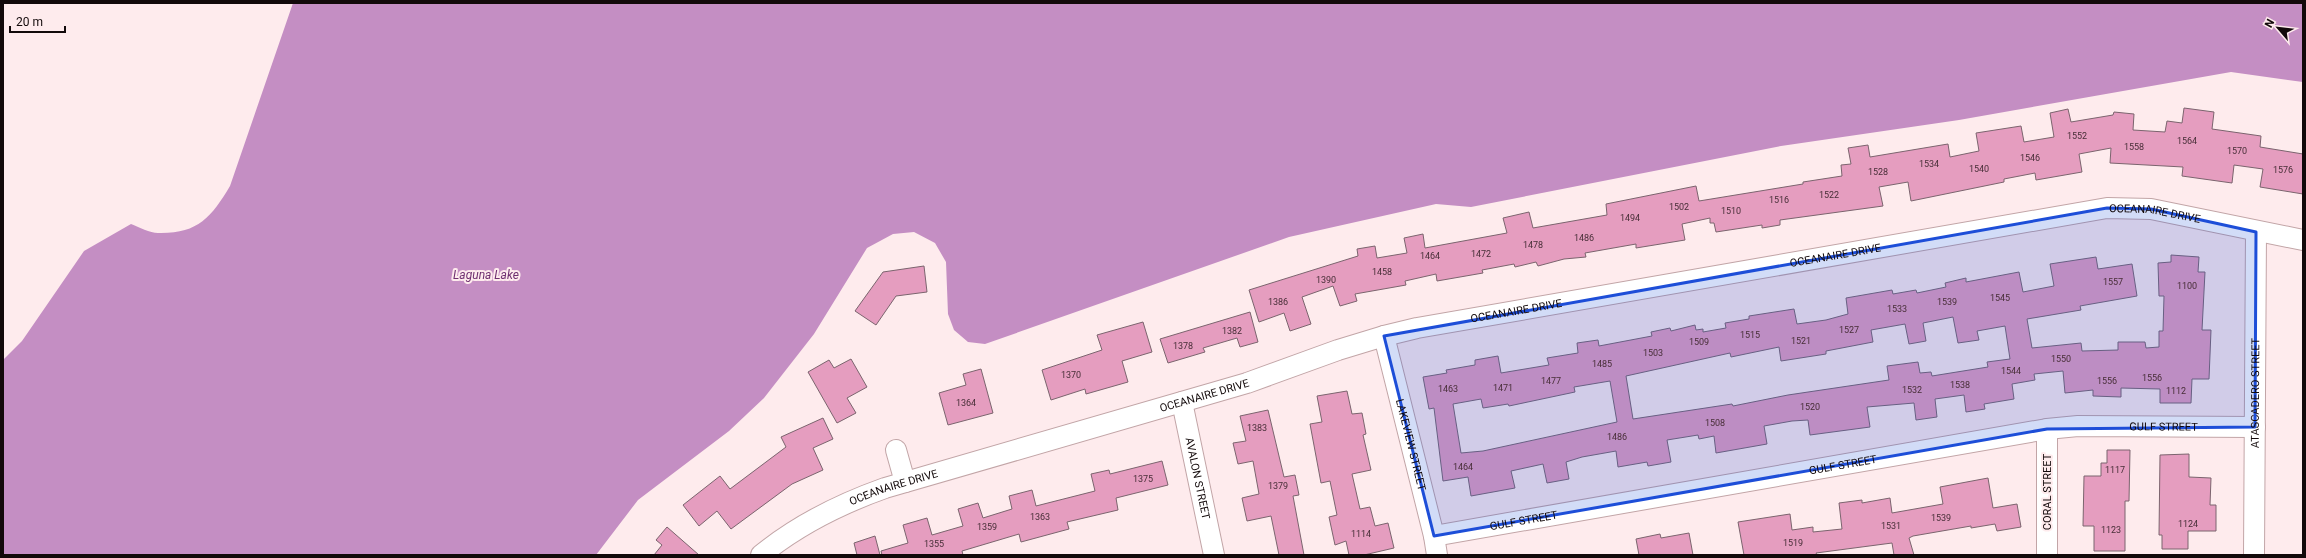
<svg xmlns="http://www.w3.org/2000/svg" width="2306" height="558" font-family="Roboto,sans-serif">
  <rect width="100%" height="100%" fill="#feebed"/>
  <path fill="#c48ec3" d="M293 3H2303V82L2231 72 1959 120 1781 146 1471 207 1436 204 1289 237 985 344 968 342 954 330 948 314 946 262 935 243 914 232 893 234 867 248 814 334 764 398 729 431 638 500 596 555H3V360L22 341 84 251 131 224C139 227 150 233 158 233 197 234 211 218 230 186Z"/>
  <g fill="#e59dbf" stroke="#7b646e" fill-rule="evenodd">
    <polygon points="2184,108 2214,112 2212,129 2261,136 2260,147 2303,154 2303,194 2260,187 2263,169 2234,165 2232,183 2182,176 2183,167 2110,163 2111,148 2079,154 2082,172 2036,180 2035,173 2004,179 2004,182 1911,201 1908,182 1879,187 1883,206 1780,220 1780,225 1762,228 1762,225 1716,232 1714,223 1710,223 1710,218 1682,224 1685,240 1636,248 1636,244 1585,253 1586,257 1564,259 1538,266 1536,262 1515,267 1514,264 1482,270 1483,273 1437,281 1436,274 1405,281 1406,285 1355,294 1357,301 1340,306 1333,286 1302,297 1311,324 1290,331 1284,313 1259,322 1249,290 1358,256 1357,249 1375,246 1377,258 1407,253 1404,238 1423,234 1425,248 1507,233 1503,218 1529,212 1533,228 1607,215 1606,204 1696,186 1699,201 1803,184 1803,182 1842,176 1841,165 1851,164 1848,148 1868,145 1870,157 1948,144 1950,157 1979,151 1976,133 2021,126 2024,142 2054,137 2050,113 2068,109 2071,122 2113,115 2114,112 2134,114 2133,130 2165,132 2167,121 2182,123"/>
    <path d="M2171 255 2199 257 2198 272H2205L2202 330H2211L2209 379H2192L2191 403H2160V389L2121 388V397L2093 396V390L2065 393 2063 371 2034 374 2035 380 2012 384 2014 399 1984 404 1985 409 1966 412 1964 395 1935 399 1937 417 1916 420 1914 403 1867 407 1870 427 1810 435 1808 420 1792 421 1764 426 1767 444 1716 453 1714 436 1699 439 1698 435 1667 440 1671 462 1648 466 1647 462 1618 467 1616 451 1582 457 1566 462 1569 479 1547 483 1543 464 1511 471 1515 488 1471 496 1468 477 1443 481 1434 408 1429 409 1423 377 1447 373 1446 370 1475 365V360L1498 356 1501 373 1549 365 1547 358 1578 353 1577 343 1598 340 1599 346 1652 336 1651 332 1670 328 1671 331 1695 325 1696 330 1703 329V332L1726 328 1725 323 1749 319V316L1794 309 1797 324 1826 320 1848 314 1846 298 1892 290 1893 294 1916 290 1917 293 1946 287 1945 283 1966 278V282L2019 272 2023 292 2054 286 2050 264 2096 257 2098 269 2132 264 2137 296 2080 306 2081 310 2027 319 2032 348 2081 343 2082 351 2118 350V342H2145L2146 348 2159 347V331H2163L2164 296H2159L2158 263 2171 262ZM1953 317 1958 343 1979 340 1977 331 2005 326 2010 359 1987 362 1988 367 1932 376 1931 372 1920 373 1918 362 1887 366 1889 380 1788 395 1733 406 1732 404 1633 419 1626 376 1730 353 1731 357 1779 347 1781 361 1826 354V351L1873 342 1871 330 1905 324 1909 344 1926 341 1923 323ZM1610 381 1617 422 1483 451 1461 453 1453 404 1481 399 1483 408 1508 404 1509 406 1575 392 1574 387Z"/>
    <polygon points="924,266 927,292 896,296 876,325 855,311 883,272"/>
    <polygon points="1250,312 1258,342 1240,347 1237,338 1203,348 1205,352 1168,363 1160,339"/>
    <polygon points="1143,322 1152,352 1122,361 1128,382 1086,394 1085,389 1051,400 1042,370 1102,350 1097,335"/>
    <polygon points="851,359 867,387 847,398 856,413 837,423 808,372 829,360 834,368"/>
    <polygon points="981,369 993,413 948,425 939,393 966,385 963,374"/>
    <polygon points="1347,391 1352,414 1362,413 1366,434 1363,435 1371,470 1352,474 1360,509 1370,507 1375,526 1388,523 1394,548 1364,555 1349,555 1346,541 1335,545 1329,517 1337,515 1330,481 1321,483 1310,424 1322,422 1317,396"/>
    <polygon points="1268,410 1284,477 1295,475 1299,495 1293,496 1304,555 1279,555 1271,516 1247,521 1242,498 1259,494 1253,461 1238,464 1233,443 1246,441 1240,416"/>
    <polygon points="823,418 833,439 813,448 823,470 792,484 731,529 717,511 699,526 683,505 720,476 730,489 786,447 781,437"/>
    <polygon points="2107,450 2130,450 2129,501 2125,501 2125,551 2094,551 2094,526 2083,526 2084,476 2101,476 2101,463 2107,463"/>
    <polygon points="2189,454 2189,477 2211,478 2210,505 2216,505 2216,531 2188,531 2188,549 2162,549 2162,535 2159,535 2160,455"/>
    <polygon points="1162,461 1168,485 1116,498 1118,510 1067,522 1069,529 1021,542 1019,534 962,551 963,555 882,555 881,551 908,543 903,525 927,518 932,535 963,526 958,509 978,503 983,518 1012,509 1009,496 1032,490 1036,506 1095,491 1091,474 1109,470 1110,474"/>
    <polygon points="1988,478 1993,508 2017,504 2021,527 1997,531 1995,524 1971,528 1971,526 1913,536 1909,538 1914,555 1894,555 1892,543 1816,553 1817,555 1744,555 1738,522 1790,514 1792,530 1813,527 1813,532 1842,529 1839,503 1862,500 1862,503 1890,498 1892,513 1943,504 1940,487"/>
    <polygon points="667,527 699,555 654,555 662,545 656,540"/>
    <polygon points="1689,533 1693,555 1639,555 1636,539 1660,534 1661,538"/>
    <polygon points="875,536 880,555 857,555 854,543"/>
  </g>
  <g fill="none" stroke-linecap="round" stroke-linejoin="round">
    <g stroke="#c2a5a7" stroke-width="22">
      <g id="street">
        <path id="s1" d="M1384 336 1434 536 1437 555"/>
        <path id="s2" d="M1182 402 1214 555"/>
        <polyline points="896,450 905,482"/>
        <path id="s3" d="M1434 536 2047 429 2078 426 2255 427"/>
        <path id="s4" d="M761 555C799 524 840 504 885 488L1247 383 1338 350 1384 336 1417 328 2107 208 2151 209 2303 240"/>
        <polyline points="2047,555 2047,429"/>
        <path id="s5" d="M2254 555 2256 232"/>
      </g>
    </g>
    <use href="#street" stroke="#fff" stroke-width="20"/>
  </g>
  <path fill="#1d4ed8" fill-opacity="0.2" stroke="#1d4ed8" stroke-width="3" stroke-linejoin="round" d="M2107 208 2151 209 2256 232 2255 427 2047 429 1434 536 1384 336Z"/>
  <g text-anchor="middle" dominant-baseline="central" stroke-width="4" stroke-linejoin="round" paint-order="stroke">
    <g font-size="9" fill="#472e37">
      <text x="2077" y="136">1552</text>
      <text x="2187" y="141">1564</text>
      <text x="2134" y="147">1558</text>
      <text x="2237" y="151">1570</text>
      <text x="2030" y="158">1546</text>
      <text x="1929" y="164">1534</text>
      <text x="1979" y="169">1540</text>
      <text x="2283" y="170">1576</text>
      <text x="1878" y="172">1528</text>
      <text x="1829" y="195">1522</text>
      <text x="1779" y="200">1516</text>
      <text x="1679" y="207">1502</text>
      <text x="1731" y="211">1510</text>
      <text x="1630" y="218">1494</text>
      <text x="1584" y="238">1486</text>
      <text x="1533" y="245">1478</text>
      <text x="1481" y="254">1472</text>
      <text x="1430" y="256">1464</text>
      <text x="1382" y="272">1458</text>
      <text x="1326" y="280">1390</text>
      <text x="2113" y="282">1557</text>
      <text x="2187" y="286">1100</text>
      <text x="2000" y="298">1545</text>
      <text x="1278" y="302">1386</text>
      <text x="1947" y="302">1539</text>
      <text x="1897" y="309">1533</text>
      <text x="1849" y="330">1527</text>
      <text x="1232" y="331">1382</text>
      <text x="1750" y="335">1515</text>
      <text x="1801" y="341">1521</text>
      <text x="1699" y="342">1509</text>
      <text x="1183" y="346">1378</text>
      <text x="1653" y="353">1503</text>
      <text x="2061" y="359">1550</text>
      <text x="1602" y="364">1485</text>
      <text x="2011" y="371">1544</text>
      <text x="1071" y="375">1370</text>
      <text x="2152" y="378">1556</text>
      <text x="1551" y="381">1477</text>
      <text x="2107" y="381">1556</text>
      <text x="1960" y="385">1538</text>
      <text x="1503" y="388">1471</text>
      <text x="1448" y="389">1463</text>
      <text x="1912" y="390">1532</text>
      <text x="2176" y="391">1112</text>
      <text x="966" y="403">1364</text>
      <text x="1810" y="407">1520</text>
      <text x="1715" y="423">1508</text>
      <text x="1257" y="428">1383</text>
      <text x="1617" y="437">1486</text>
      <text x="1463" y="467">1464</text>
      <text x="2115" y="470">1117</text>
      <text x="1143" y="479">1375</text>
      <text x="1278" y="486">1379</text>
      <text x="1040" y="517">1363</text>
      <text x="1941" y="518">1539</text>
      <text x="2188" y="524">1124</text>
      <text x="1891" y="526">1531</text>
      <text x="987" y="527">1359</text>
      <text x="2111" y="530">1123</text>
      <text x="1361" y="534">1114</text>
      <text x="1793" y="543">1519</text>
      <text x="934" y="544">1355</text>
    </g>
    <g font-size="11" fill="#12090a" stroke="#feebed">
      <text stroke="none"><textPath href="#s4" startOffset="1446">OCEANAIRE DRIVE</textPath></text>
      <text stroke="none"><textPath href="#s4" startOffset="1122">OCEANAIRE DRIVE</textPath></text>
      <text stroke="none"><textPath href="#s4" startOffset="798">OCEANAIRE DRIVE</textPath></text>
      <text stroke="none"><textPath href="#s5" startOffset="162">ATASCADERO STREET</textPath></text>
      <text stroke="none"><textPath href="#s4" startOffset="474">OCEANAIRE DRIVE</textPath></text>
      <text stroke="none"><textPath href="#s3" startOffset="739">GULF STREET</textPath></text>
      <text stroke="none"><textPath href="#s1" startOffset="112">LAKEVIEW STREET</textPath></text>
      <text stroke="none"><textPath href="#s3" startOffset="415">GULF STREET</textPath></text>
      <text stroke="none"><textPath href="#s2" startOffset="78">AVALON STREET</textPath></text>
      <text stroke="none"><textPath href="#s4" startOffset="150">OCEANAIRE DRIVE</textPath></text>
      <text transform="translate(2047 492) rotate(-90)">CORAL STREET</text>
      <text stroke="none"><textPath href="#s3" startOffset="91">GULF STREET</textPath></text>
    </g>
    <g font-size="12" font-style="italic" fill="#6f2f70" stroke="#feebed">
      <text x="486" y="275">Laguna Lake</text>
    </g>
  </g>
  <rect width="2306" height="558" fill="none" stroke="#12090a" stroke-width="8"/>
  <g transform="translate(2278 28) rotate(298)" stroke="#feebed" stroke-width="3" paint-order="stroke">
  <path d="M0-3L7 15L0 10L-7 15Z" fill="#12090a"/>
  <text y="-6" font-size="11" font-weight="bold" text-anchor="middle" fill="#12090a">N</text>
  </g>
  <path d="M10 26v6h55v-6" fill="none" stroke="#12090a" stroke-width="2"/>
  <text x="16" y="26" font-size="12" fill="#12090a" stroke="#feebed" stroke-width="3" paint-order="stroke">20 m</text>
</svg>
